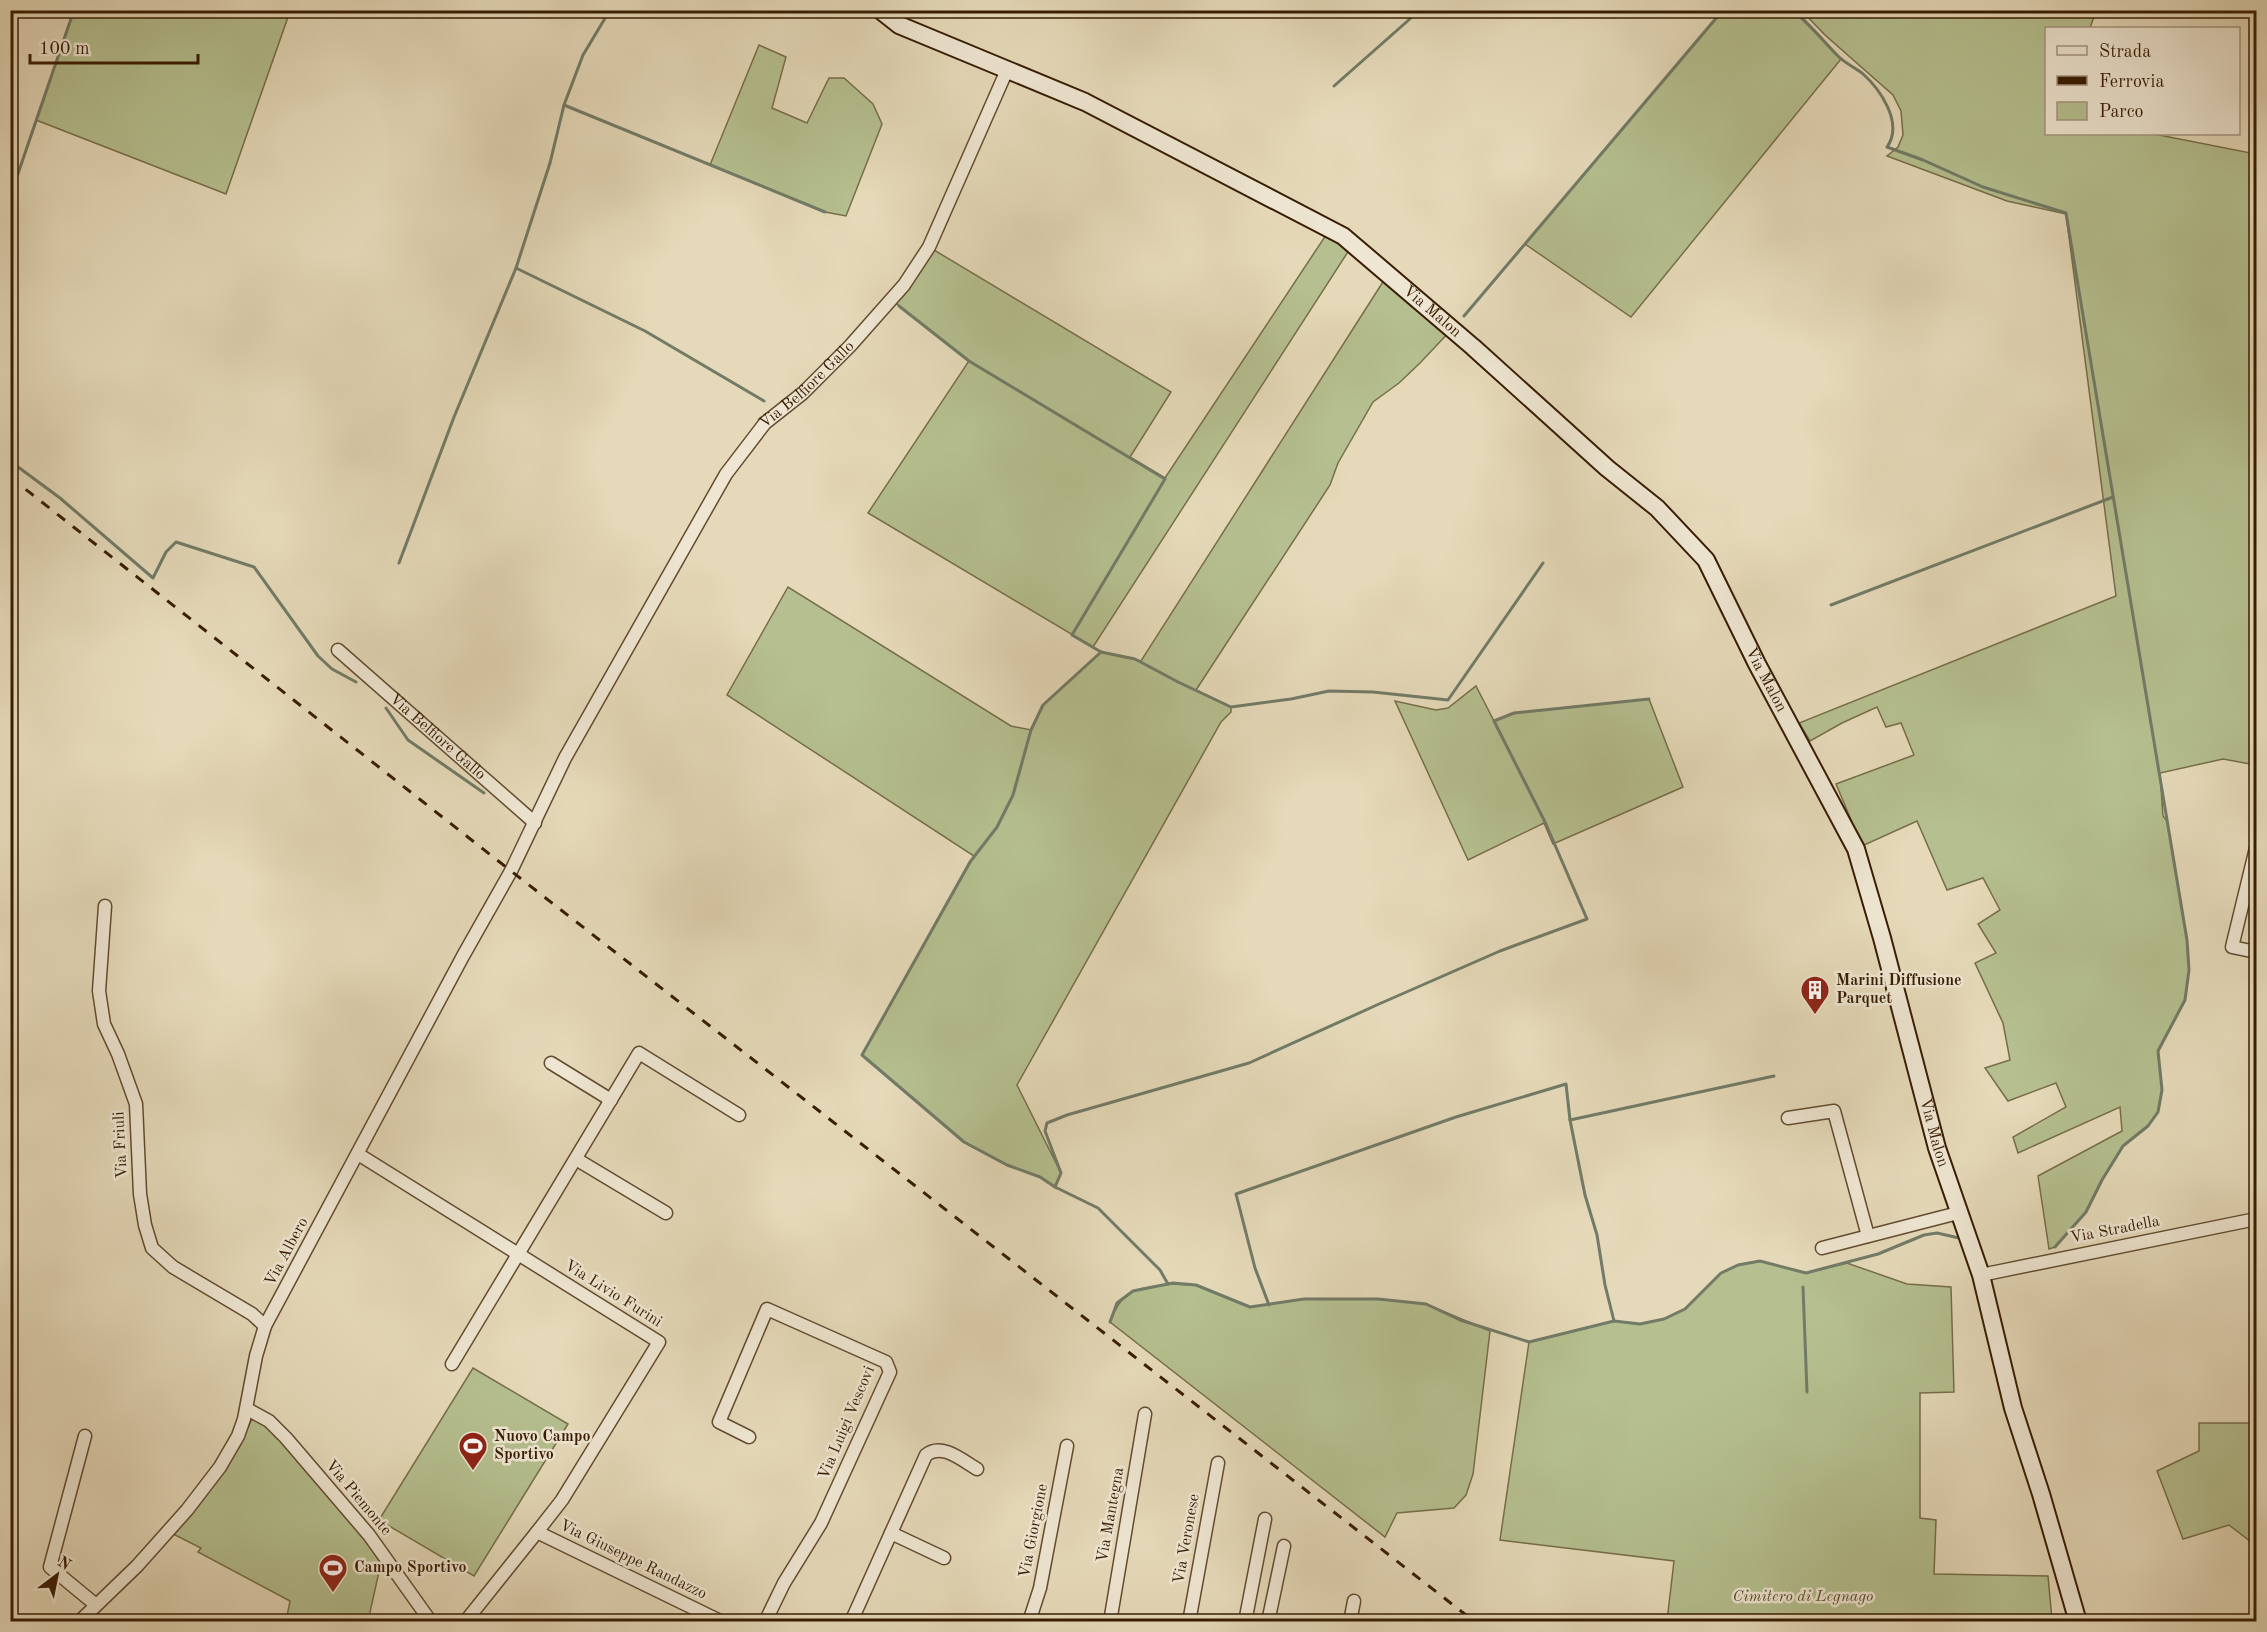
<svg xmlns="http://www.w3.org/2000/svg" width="2267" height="1632" font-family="'Old Standard TT',serif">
  <rect width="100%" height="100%" fill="#e5d9b9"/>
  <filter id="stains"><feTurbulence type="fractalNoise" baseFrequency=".00333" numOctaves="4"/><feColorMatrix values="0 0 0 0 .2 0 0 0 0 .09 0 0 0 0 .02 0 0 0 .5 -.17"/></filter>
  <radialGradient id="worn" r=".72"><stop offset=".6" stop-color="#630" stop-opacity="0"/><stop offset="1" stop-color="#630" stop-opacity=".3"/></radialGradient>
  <g fill="#b5bf8f" stroke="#766e49" stroke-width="1.5">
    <polygon points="256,11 288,17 226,194 36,120 74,11"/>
    <polygon points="1723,11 1792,11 1805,20 1841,59 1631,317 1525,244"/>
    <polygon points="1802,11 2096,11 2090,28 2046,28 2046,134 2154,134 2256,154 2256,765 2223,759 2160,773 2163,816 2167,821 2187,940 2189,970 2185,1000 2158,1051 2162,1090 2158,1112 2148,1126 2123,1146 2102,1180 2086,1212 2055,1247 2049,1249 2038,1176 2122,1131 2120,1107 2018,1153 2013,1137 2066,1107 2056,1083 2008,1101 1985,1068 2010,1060 2003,1023 1975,963 1996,953 1978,924 2000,910 1983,878 1947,890 1917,821 1862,846 1836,784 1914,755 1901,723 1886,727 1877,707 1842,723 1810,741 1799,723 2116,596 2066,214 2007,201 1887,156 1898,147 1903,135 1901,111 1893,95 1825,35"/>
    <polygon points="759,45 786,57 772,108 807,123 829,78 844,78 873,104 882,124 846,216 825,212 710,165"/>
    <polygon points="1330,229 1353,244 1093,647 868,513 969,361 892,300 929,247 1171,392 1130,457 1165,478"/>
    <polygon points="1388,274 1452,329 1420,363 1399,383 1373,402 1338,463 1330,485 1196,690 1231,707 1231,712 1221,722 1017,1085 1061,1173 1055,1187 1040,1177 1007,1165 964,1142 862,1055 974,856 727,695 788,587 1011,726 1031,730 1043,705 1101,652 1141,661"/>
    <polygon points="1476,686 1494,721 1514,713 1649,699 1683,787 1553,844 1544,823 1468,860 1395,701 1436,710 1448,708"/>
    <polygon points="1760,1261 1806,1273 1847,1263 1907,1284 1951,1287 1954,1392 1920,1393 1920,1518 1936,1520 1934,1574 2048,1576 2052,1620 2063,1621 1667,1621 1674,1561 1500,1540 1529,1342 1614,1321 1640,1324 1664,1319 1685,1309 1721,1273 1738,1265"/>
    <path d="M1168 1284 1196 1285 1250 1307 1304 1299H1378L1426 1304 1490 1331 1473 1474 1466 1495 1454 1508 1397 1513 1385 1537 1110 1322C1123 1287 1135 1290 1168 1284Z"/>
    <polygon points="473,1368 568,1424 474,1576 379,1520"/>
    <path d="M253 1417C269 1427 280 1441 293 1455 325 1489 355 1523 381 1563L368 1621H286L290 1601 198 1552 201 1548 173 1534 238 1447Z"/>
    <polygon points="2199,1423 2256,1423 2256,1578 2251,1542 2229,1525 2183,1539 2157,1471 2199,1451"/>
  </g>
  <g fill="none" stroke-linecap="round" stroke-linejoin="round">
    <g stroke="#717b67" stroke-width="3">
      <path d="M1792 10C1810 24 1823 41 1839 57 1845 63 1854 67 1862 73 1880 89 1904 123 1887 147L1923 160 1983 187 2066 213 2187 940 2189 970 2185 1000 2158 1051 2162 1090 2158 1112 2148 1126 2123 1146 2102 1180 2086 1212 2055 1247"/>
      <polyline points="1334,86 1420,10"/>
      <polyline points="564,105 825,212"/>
      <polyline points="10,197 74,10"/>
      <polyline points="516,268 645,331 764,401"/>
      <polyline points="899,306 969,361 1165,479 1072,635 1101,652"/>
      <polyline points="1464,316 1723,10"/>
      <polyline points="10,461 60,498 153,578 166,552 176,542 254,567 318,656 332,669 356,682"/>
      <polyline points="399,563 454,417 516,268 550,163 564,105 583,55 610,10"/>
      <polyline points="1831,605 2113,497"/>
      <polyline points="386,708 408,740 484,793"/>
      <polyline points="1570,1120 1774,1076"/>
      <polyline points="1055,1187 1040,1177 1007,1165 964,1142 862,1055 970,862 997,827 1013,795 1031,730 1043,705 1101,652 1135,659 1178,682 1231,707 1291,699 1329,691 1373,692 1448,700 1543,563"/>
      <polyline points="1168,1284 1160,1270 1098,1208 1055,1187 1061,1173 1045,1131 1047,1123 1067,1115 1249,1063 1379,1004 1500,951 1587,919 1545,822 1494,721 1514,713 1649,699"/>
      <polyline points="1803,1287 1807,1392"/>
      <polyline points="1269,1305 1255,1268 1236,1194 1456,1117 1566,1084 1570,1120 1585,1195 1597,1235 1605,1285 1614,1321"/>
      <polyline points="1110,1322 1117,1303 1133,1291 1173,1283 1196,1285 1250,1307 1304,1299 1378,1299 1426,1304 1460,1320 1529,1342 1614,1321 1640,1324 1664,1319 1685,1309 1721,1273 1738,1265 1760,1261 1806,1273 1878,1254 1924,1235 1937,1233 1959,1238"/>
    </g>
    <g stroke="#634b30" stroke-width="15">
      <g id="street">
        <path id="s1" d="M338 650 535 823"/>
        <polyline points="2256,848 2232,947 2256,952"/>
        <polyline points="105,906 99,991 104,1024 118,1054 136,1104 140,1194 145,1225 152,1248 173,1267 252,1314 265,1326"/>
        <polyline points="551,1063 611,1100"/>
        <polyline points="1788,1118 1834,1111 1868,1236"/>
        <polyline points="358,1154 659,1342 562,1500 537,1532"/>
        <polyline points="576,1159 666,1213"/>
        <polyline points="1822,1248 1958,1213"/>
        <polyline points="1981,1275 2256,1219"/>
        <polyline points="452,1364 639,1053 739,1115"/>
        <polyline points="247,1409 269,1421 286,1438 369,1535 431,1622"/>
        <polyline points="85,1436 50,1567 96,1605"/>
        <polyline points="749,1437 719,1422 767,1309 886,1362 890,1372 821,1523 784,1583 765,1622"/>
        <polyline points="891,1533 944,1558"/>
        <path id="s2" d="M79 1622 137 1566 187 1510 220 1467 238 1436 244 1419 256 1356 265 1326 463 956 511 871 565 758 726 474 765 423 803 393 850 346 904 285 929 247 1007 70"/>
        <polyline points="465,1622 537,1532 722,1622"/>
        <path d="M851 1622 926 1455C942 1442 963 1461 977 1469"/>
        <polyline points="1029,1622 1040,1588 1067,1446"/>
        <polyline points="1110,1622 1145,1414"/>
        <polyline points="1189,1622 1218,1463"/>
        <polyline points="1245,1622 1265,1519"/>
        <polyline points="1268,1622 1284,1546"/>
        <polyline points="1350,1622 1354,1601"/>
      </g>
    </g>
    <g stroke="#381c03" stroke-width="20">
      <g id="secondary">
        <path id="s3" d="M880 10 899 25 1085 102 1343 236 1473 347 1607 468 1657 508 1706 560 1757 664 1856 849 1882 938 1937 1148 1981 1275 2013 1408 2041 1494 2078 1622"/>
      </g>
    </g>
    <use href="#street" stroke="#eee6d2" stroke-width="12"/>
    <use href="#secondary" stroke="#eee6d2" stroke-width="16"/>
    <polyline stroke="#381c03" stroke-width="3" stroke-dasharray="10 10" stroke-linecap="butt" points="10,477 511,871 1475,1622"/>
  </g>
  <defs>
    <g id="building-pin" transform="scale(1.5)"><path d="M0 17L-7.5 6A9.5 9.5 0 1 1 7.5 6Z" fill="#8f2418" stroke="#eee6d2"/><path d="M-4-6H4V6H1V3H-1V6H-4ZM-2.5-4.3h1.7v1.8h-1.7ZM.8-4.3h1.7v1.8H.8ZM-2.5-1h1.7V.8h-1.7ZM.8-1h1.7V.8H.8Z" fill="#fff"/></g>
    <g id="stadium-pin" transform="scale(1.5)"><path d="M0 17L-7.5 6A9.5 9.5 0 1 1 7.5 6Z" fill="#8f2418" stroke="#eee6d2"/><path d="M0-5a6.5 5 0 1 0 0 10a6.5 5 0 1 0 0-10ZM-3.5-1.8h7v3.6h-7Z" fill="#fff"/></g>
  </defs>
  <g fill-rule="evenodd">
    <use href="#building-pin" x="1815" y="990"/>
    <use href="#stadium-pin" x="473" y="1446"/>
    <use href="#stadium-pin" x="333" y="1568"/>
  </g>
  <g text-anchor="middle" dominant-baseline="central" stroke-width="5" stroke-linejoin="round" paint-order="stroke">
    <g font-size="16" fill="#381c03" stroke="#eee6d2">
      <text stroke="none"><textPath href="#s3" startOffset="633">Via Malon</textPath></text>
      <text stroke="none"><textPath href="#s2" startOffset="1449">Via Belfiore Gallo</textPath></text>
      <text stroke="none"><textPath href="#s3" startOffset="1137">Via Malon</textPath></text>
      <text stroke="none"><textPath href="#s1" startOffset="132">Via Belfiore Gallo</textPath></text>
      <text stroke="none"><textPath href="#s3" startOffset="1623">Via Malon</textPath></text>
      <text transform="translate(121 1145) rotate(-93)">Via Friuli</text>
      <text transform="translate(2115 1230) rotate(-11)">Via Stradella</text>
      <text transform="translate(287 1252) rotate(-62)">Via Albero</text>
      <text transform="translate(613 1294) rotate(32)">Via Livio Furini</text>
      <text transform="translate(847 1423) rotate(-67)">Via Luigi Vescovi</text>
      <text transform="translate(358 1498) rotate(50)">Via Piemonte</text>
      <text transform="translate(1111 1515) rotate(-80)">Via Mantegna</text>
      <text transform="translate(1034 1531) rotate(-79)">Via Giorgione</text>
      <text transform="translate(1187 1539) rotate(-80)">Via Veronese</text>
      <text transform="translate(633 1560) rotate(26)">Via Giuseppe Randazzo</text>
    </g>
    <g font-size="16" font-weight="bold" fill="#381c03" stroke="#eee6d2" text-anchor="start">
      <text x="1836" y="981">Marini Diffusione<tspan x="1836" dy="18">Parquet</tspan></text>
      <text x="494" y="1437">Nuovo Campo<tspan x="494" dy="18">Sportivo</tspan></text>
      <text x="354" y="1568">Campo Sportivo</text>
    </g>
    <g font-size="16" font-style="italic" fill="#5e4d2d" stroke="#eee6d2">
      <text x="1803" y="1597">Cimitero di Legnago</text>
    </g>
  </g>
  <rect width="2267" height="1632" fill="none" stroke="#e5d9b9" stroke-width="36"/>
  <rect x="12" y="12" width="2243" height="1608" fill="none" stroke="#381c03" stroke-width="3"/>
  <rect x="18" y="18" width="2231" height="1596" fill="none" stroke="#381c03" stroke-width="1.5"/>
  <rect x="2045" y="27" width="195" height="108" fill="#eee6d2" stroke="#a5957f" stroke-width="1.5"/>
  <rect x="2057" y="46" width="30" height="9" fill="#eee6d2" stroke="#a5957f" stroke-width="1.5"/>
  <text x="2099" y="57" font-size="18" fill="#381c03">Strada</text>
  <rect x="2057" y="76" width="30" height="9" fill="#381c03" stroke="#a5957f" stroke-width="1.5"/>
  <text x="2099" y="87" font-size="18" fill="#381c03">Ferrovia</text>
  <rect x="2057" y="102" width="30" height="18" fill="#b5bf8f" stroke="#a5957f" stroke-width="1.5"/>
  <text x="2099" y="117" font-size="18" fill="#381c03">Parco</text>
  <g transform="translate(57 1575) rotate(32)" stroke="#eee6d2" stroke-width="4.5" paint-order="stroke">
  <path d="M0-4.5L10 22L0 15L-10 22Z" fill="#381c03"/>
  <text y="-9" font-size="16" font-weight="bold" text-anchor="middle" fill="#381c03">N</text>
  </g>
  <path d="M30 54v9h168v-9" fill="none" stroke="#381c03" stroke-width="3"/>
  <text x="39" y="54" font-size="18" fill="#381c03" stroke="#eee6d2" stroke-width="4.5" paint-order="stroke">100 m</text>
  <rect width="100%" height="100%" filter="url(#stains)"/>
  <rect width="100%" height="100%" fill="url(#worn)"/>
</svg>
